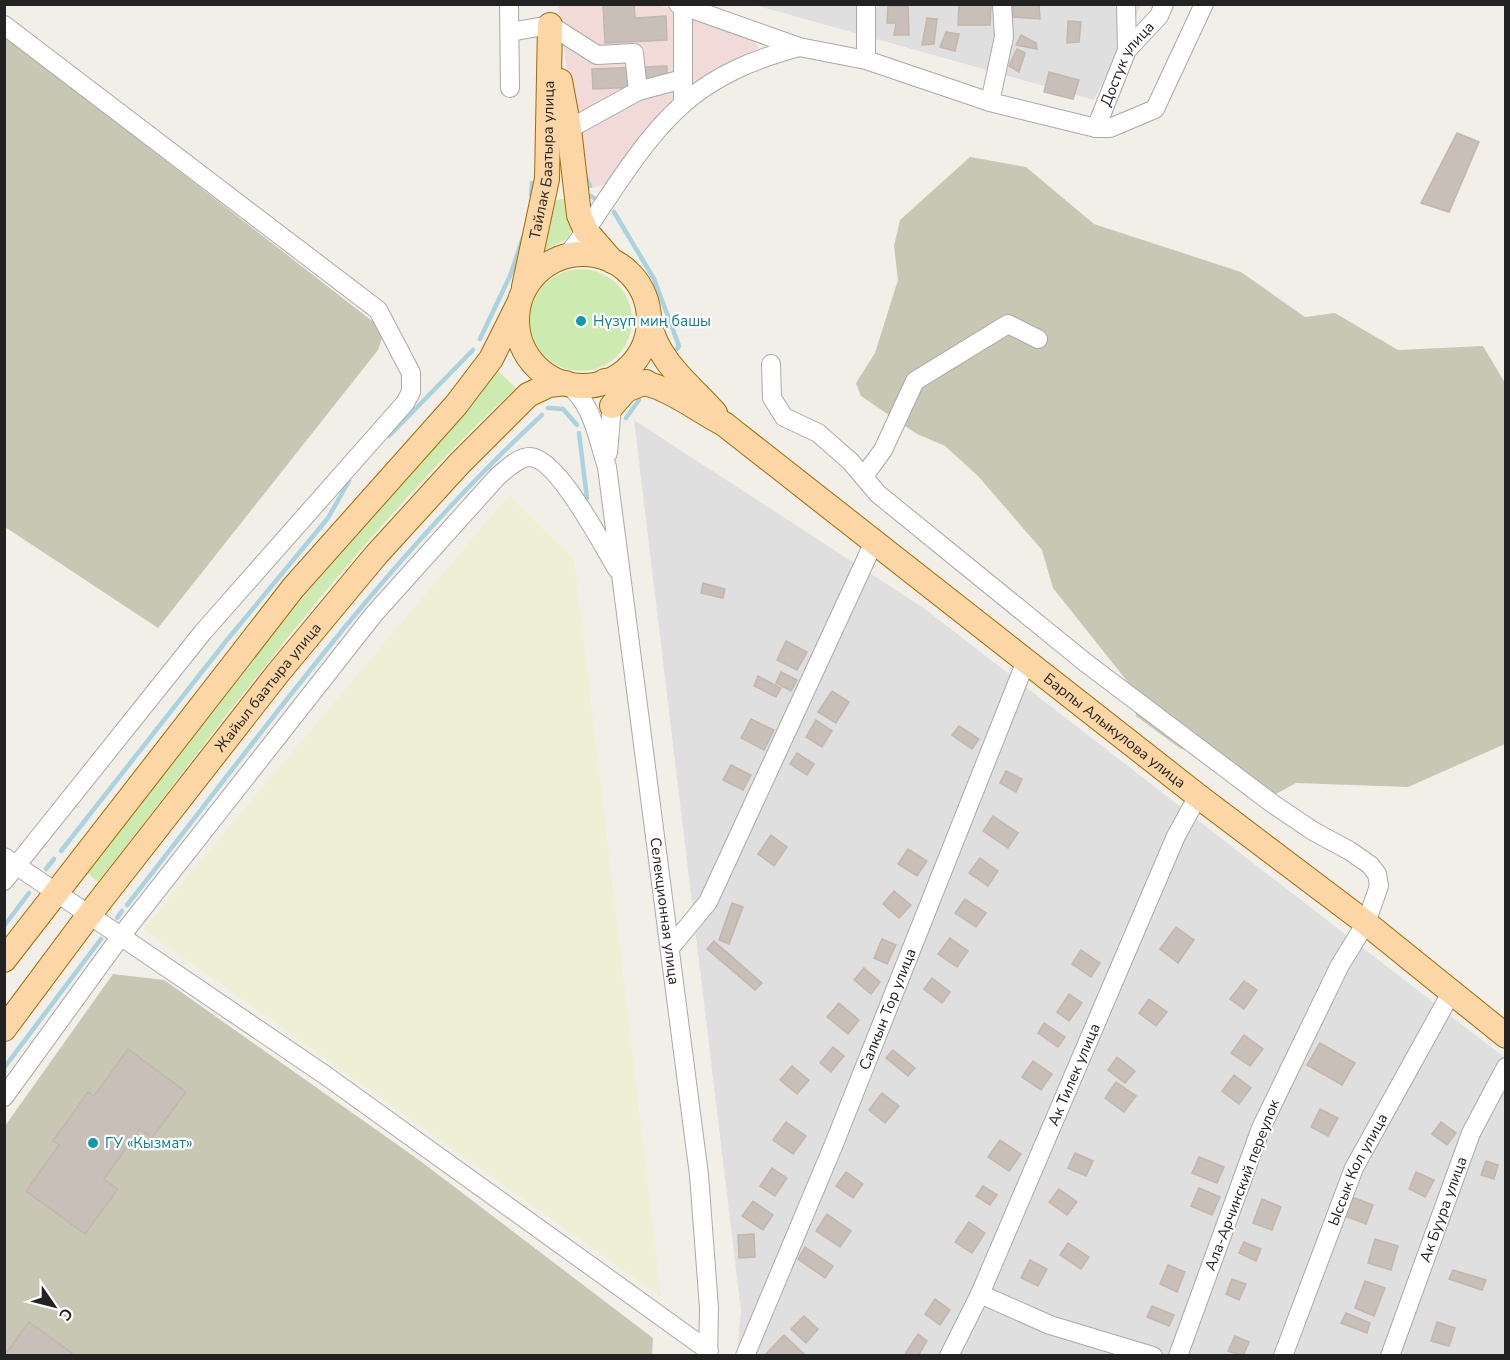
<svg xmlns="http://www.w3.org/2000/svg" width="1510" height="1360" font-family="'Nunito Sans',sans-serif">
  <rect width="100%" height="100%" fill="#f2efe9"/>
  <g fill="#e0dfdf">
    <polygon points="755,5 1141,5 1094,100"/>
    <polygon points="634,420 925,609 1505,1058 1505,1355 737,1355 741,1311"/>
  </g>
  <polygon fill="#f2dad9" points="558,5 658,5 752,36 758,48 680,93 654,121 607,185 584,189"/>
  <g fill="#c7c7b4">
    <polygon points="4,35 376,324 382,338 378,350 158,628 5,527"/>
    <polygon points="970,157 1026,167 1094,224 1241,272 1305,317 1335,313 1398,350 1483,346 1505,383 1505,744 1408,787 1296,783 1267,799 1199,751 1181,749 1136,716 1131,686 1053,588 1042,550 978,476 945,446 917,434 861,396 856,383 875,353 898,280 894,246 900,220"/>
    <polygon points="113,974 164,980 419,1160 653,1338 652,1356 5,1356 5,1126"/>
  </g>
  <polygon fill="#eef0d5" points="509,495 574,559 661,1297 143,929"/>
  <g fill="#cdebb0">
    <polygon points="568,198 572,228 569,238 541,252 552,201"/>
    <circle cx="581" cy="320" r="51"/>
    <path d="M498 371 516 388C357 534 230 713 98 882L86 872 303 597 465 413Z"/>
  </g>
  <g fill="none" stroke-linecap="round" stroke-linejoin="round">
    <g stroke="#aad3df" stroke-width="4.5">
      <polyline points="586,178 590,186"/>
      <polyline points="531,195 532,183"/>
      <polyline points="591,196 594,198"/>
      <polyline points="614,212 654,279 679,346 677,349"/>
      <polyline points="480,339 510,276 523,237"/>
      <polyline points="548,408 563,409 577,425"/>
      <polyline points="626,418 639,400"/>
      <polyline points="579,433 587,498"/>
      <polyline points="389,436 473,350"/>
      <polyline points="61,851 227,640 328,518 349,481"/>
      <polyline points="46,869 54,859"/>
      <path d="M127 905C259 737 385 560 542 415"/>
      <polyline points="117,918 122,911"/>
      <polyline points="4,926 29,893"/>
      <polyline points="4,1068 101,939"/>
    </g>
  </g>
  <g fill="#c7bfb8" stroke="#c4b6ab" stroke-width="1.5">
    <polygon points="603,4 634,4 635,18 666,16 667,40 605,43"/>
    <polygon points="959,4 991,4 990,25 958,25"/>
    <polygon points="1013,4 1039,4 1040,19 1013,17"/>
    <polygon points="888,6 908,6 909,35 894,35 896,23 887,23"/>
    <polygon points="927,18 937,19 934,44 922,45"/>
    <polygon points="1068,21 1081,22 1079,42 1067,43"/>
    <polygon points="946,32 959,34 955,51 940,47"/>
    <polygon points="1021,35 1036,43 1037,49 1016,45"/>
    <polygon points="1017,49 1025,53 1019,72 1009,66"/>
    <polygon points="667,66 667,86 593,89 592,69"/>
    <polygon points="1049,72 1079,80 1073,99 1044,92"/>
    <polygon points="1457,133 1479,142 1449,212 1421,203"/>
    <polygon points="703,583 725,589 723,598 701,593"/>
    <polygon points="786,641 807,652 797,670 777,660"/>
    <polygon points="781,672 797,680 791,691 776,683"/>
    <polygon points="758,676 781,688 776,697 754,686"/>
    <polygon points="832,691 849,702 836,723 818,712"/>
    <polygon points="751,719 774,730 764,750 741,738"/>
    <polygon points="816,720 832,731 822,747 806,737"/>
    <polygon points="959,726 979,739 972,749 952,735"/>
    <polygon points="797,753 814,764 807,775 790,764"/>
    <polygon points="731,765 751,775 743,790 723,780"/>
    <polygon points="1006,771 1022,779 1016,792 1000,783"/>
    <polygon points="993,816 1018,833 1008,848 983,831"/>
    <polygon points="771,835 787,847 774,866 758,854"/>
    <polygon points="908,849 927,861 917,876 898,864"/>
    <polygon points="980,858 998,871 988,886 969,873"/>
    <polygon points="894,891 911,905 899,918 883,904"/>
    <polygon points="965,899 986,913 976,927 955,913"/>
    <polygon points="732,903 743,907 729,944 719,940"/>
    <polygon points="1176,927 1194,940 1178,963 1160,949"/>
    <polygon points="950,938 968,951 957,967 938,954"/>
    <polygon points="882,939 896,945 887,964 874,958"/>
    <polygon points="714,941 762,983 755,990 707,949"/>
    <polygon points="1081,950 1100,963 1091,977 1072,964"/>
    <polygon points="864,968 880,982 871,994 854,980"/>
    <polygon points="932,978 950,992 942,1003 924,989"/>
    <polygon points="1244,981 1257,990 1244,1009 1230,999"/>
    <polygon points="1069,994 1082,1003 1069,1021 1057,1012"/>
    <polygon points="1149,999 1167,1012 1156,1026 1139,1013"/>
    <polygon points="839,1003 859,1020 848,1034 827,1017"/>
    <polygon points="1044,1023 1065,1037 1058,1047 1038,1033"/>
    <polygon points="1244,1035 1263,1049 1250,1066 1231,1053"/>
    <polygon points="1320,1043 1355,1063 1342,1085 1307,1065"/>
    <polygon points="833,1047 844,1056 831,1072 820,1063"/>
    <polygon points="128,1049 186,1092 152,1138 140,1129 104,1179 118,1189 85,1234 26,1191 59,1145 53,1141 88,1092 94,1096"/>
    <polygon points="893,1050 915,1068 908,1076 886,1058"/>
    <polygon points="1117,1057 1135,1071 1125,1083 1108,1070"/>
    <polygon points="1033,1061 1052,1074 1041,1090 1022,1077"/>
    <polygon points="792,1066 809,1080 797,1094 780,1080"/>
    <polygon points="1234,1075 1251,1088 1239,1104 1222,1091"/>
    <polygon points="1116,1082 1136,1096 1124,1112 1105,1098"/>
    <polygon points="882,1093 899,1106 885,1123 869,1110"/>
    <polygon points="1320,1109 1338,1118 1328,1136 1311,1127"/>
    <polygon points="786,1122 806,1136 793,1154 773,1140"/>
    <polygon points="1441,1122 1456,1133 1447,1145 1432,1134"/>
    <polygon points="1000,1140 1021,1154 1009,1171 988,1157"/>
    <polygon points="1075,1153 1093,1161 1086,1176 1068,1168"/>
    <polygon points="1199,1157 1224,1167 1217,1183 1192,1173"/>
    <polygon points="1486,1161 1498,1165 1494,1179 1481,1175"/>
    <polygon points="772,1168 787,1178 775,1196 760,1186"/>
    <polygon points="846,1172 863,1184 853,1198 836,1186"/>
    <polygon points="1416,1172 1434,1180 1425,1197 1409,1189"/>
    <polygon points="983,1186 997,1195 990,1205 976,1196"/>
    <polygon points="1199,1188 1220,1197 1212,1215 1191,1206"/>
    <polygon points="1059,1189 1077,1202 1067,1215 1049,1202"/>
    <polygon points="1352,1197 1373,1205 1366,1224 1345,1216"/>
    <polygon points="1262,1199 1281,1207 1272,1230 1253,1223"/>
    <polygon points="753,1201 773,1215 763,1230 742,1216"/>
    <polygon points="827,1214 851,1231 840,1247 816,1231"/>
    <polygon points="969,1222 985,1233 972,1253 955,1242"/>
    <polygon points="754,1234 755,1257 739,1258 738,1235"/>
    <polygon points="1375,1239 1398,1246 1391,1270 1368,1263"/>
    <polygon points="1244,1242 1261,1249 1256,1261 1239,1253"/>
    <polygon points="1068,1243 1089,1257 1081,1269 1060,1255"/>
    <polygon points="805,1247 833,1266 825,1278 798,1259"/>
    <polygon points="1030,1260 1047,1269 1038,1286 1021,1278"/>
    <polygon points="1168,1265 1185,1272 1177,1292 1160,1284"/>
    <polygon points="1453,1270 1486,1280 1482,1290 1449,1279"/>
    <polygon points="1232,1279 1246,1284 1239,1300 1226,1294"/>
    <polygon points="1365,1281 1385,1288 1374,1316 1355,1308"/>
    <polygon points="935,1299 950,1310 940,1325 925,1314"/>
    <polygon points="1152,1306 1174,1315 1169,1326 1147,1317"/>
    <polygon points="1346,1313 1370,1323 1367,1333 1341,1323"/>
    <polygon points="804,1316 818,1329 806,1343 791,1329"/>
    <polygon points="29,1322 72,1353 70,1356 4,1356"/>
    <polygon points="1437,1322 1455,1328 1449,1346 1431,1341"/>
    <polygon points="918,1334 927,1341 918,1356 908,1356 905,1354"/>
    <polygon points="784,1335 804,1354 803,1356 765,1355"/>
    <polygon points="1235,1336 1249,1342 1243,1356 1228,1351"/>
  </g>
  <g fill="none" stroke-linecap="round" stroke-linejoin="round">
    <g stroke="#a9a9a9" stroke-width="20">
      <g id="minor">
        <polyline points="509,4 510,88"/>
        <polyline points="678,4 799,47 866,60 990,102 1096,128 1110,128 1155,109 1204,4"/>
        <polyline points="866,4 866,60"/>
        <polyline points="1126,4 1127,50"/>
        <polyline points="4,25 378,310 411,373 411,392 405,403 203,632 4,881"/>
        <polyline points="510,32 550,25 597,55 634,53 638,91 569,129"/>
        <polyline points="638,91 683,79"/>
        <polyline points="683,102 683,6"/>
        <polyline points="990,102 1004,37 1002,4"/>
        <path id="s1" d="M1096 128 1127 50 1159 16 1164 4"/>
        <path d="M566 256C583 237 595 216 609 196 665 112 699 74 799 47"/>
        <polyline points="771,364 772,398 784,417 818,433 850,461 878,494 1086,663 1273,804 1313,831 1350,851 1370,865 1377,874 1379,886 1366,923 1340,965 1261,1128 1178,1356"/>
        <path id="s2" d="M566 383C593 403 597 437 607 467L699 1175 709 1308 708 1356"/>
        <polyline points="608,453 612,406 633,362"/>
        <polyline points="864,476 883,450 915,381 1008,324 1038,339"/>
        <polyline points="4,857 325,1075 709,1351"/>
        <polyline points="670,948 708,902 874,542"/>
        <path d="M4 1097 121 936 374 614 498 476C507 469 518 457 530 457 558 458 603 546 617 569"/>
        <polyline points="980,1294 1050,1325 1153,1356"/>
        <path id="s3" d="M745 1356 834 1144 1026 661"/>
        <path id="s4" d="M949 1356 980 1294 1176 836 1198 796"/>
        <path id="s5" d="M1283 1356 1354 1168 1451 993"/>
        <path id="s6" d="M1390 1356 1471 1133 1506 1067"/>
      </g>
    </g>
    <g stroke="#a06b00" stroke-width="26">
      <g id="major">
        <polyline points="560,81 569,129 579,215 586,231 612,261"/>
        <circle cx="583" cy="320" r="66"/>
        <path id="s7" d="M524 287 547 179 550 25"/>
        <path d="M649 321C657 361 689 384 715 413"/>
        <path id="s8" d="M605 381C659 376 679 400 724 424L1198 796 1366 923 1506 1036"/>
        <polyline points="612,406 626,390 646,382"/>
        <polyline points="4,960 293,588 456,405 491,359 518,305"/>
        <path id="s9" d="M4 1029 89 915 278 673 376 555 459 464 528 395 549 385 566 383"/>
      </g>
    </g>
    <use href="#minor" stroke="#fff" stroke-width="18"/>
    <use href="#major" stroke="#fcd6a4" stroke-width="24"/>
  </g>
  <g fill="#0f9aa8" stroke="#fff" stroke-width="2">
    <circle cx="581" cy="321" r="6"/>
    <circle cx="93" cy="1143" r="6"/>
  </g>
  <g text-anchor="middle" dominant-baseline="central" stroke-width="4.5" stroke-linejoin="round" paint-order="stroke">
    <g font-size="15" fill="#222" stroke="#fff">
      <text stroke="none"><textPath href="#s1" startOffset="72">Достук улица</textPath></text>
      <text stroke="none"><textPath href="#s7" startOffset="129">Тайлак Баатыра улица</textPath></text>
      <text stroke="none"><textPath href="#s9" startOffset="432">Жайыл баатыра улица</textPath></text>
      <text stroke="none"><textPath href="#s8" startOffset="626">Барпы Алыкулова улица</textPath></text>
      <text stroke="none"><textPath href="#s2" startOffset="543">Селекционная улица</textPath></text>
      <text stroke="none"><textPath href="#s3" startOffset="375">Салкын Тор улица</textPath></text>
      <text stroke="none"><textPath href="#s4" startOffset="308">Ак Тилек улица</textPath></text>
      <text stroke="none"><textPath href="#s5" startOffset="201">Ыссык Кол улица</textPath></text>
      <text transform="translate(1242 1185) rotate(-69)">Ала-Арчинский переулок</text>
      <text stroke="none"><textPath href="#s6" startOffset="156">Ак Буура улица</textPath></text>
    </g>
    <g font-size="15" fill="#0d838f" stroke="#fff" text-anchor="start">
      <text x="593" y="321">Нүзүп миң башы</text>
      <text x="105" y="1143">ГУ «Кызмат»</text>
    </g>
  </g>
  <rect width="1510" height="1360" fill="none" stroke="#222222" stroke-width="12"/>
  <g transform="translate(54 1306) rotate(125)" stroke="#ffffff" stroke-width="4.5" paint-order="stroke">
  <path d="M0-4.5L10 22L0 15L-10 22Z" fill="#222222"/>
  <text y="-9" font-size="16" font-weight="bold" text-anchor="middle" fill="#222222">С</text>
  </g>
</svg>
